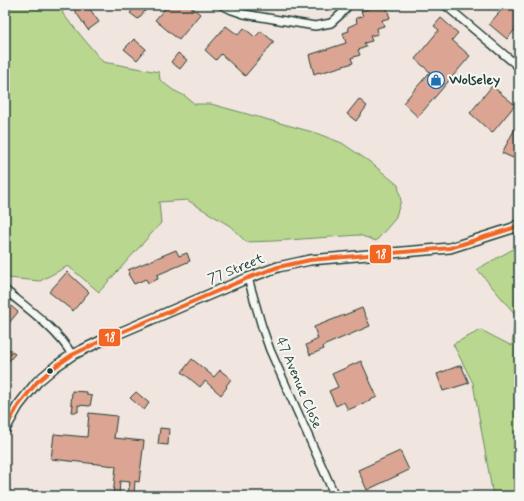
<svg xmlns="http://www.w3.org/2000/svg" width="524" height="501" font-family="Mynerve,sans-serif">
  <rect width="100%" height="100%" fill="#f1e6df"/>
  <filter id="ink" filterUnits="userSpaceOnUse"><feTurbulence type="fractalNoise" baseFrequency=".025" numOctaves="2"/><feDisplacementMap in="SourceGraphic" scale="8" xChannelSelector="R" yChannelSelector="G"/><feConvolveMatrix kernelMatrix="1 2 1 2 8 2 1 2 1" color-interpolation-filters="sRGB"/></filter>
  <g filter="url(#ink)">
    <g fill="#bad790" stroke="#6c8a62">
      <polygon points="5,5 62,5 63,14 103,62 159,72 160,80 173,90 185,96 195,104 211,104 316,133 342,143 370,162 398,185 401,201 395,219 376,241 359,235 274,241 246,242 230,226 187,200 159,202 161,223 99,292 68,266 40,281 7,278 5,276"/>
      <polygon points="519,246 519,496 493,496 473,383 453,344 481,330 512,346 515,314 477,269"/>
    </g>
    <g fill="#dca593" stroke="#1f3d34">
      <polygon points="77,5 87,5 99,22 88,30 73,8"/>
      <polygon points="137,5 150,5 138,19 130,13"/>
      <polygon points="168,5 189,5 200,14 179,40 155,20"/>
      <polygon points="367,5 386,5 390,18 382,20 384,26 377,28 378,34 370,36 372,41 364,43 366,47 358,50 360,55 351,58 353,63 320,73 319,72 314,74 309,55 346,43 343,33 349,31 348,27 357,23 356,18 363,16 361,11 368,9"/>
      <polygon points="506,5 519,5 519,25 507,39 489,24"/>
      <polygon points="441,18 458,33 452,40 470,56 418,117 403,103 430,72 415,59 439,30 434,26"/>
      <polygon points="226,26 238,35 244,28 255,37 261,31 274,42 245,76 221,54 216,60 205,50"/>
      <polygon points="134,39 146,49 137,60 124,49"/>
      <polygon points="178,53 187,60 180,69 171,62"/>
      <polygon points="492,86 515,105 492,133 470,113"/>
      <polygon points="359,99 367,106 356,121 347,114"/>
      <polygon points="519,121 519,147 513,158 502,153"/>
      <polygon points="176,250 179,256 187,253 190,261 157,275 158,279 148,283 146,279 134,284 128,274 129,273 128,270"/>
      <polygon points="67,272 89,292 73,311 49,292"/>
      <polygon points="5,301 18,312 5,328"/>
      <polygon points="362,308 370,326 323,346 324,349 310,355 306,345 318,339 314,327"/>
      <polygon points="5,346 15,354 8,362 5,360"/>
      <polygon points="192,359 214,377 220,370 231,379 226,386 227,387 221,395 205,381 200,387 182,372"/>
      <polygon points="361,361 377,397 348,410 344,402 336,406 329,391 338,387 332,374"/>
      <polygon points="461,365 469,383 443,391 437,374"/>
      <polygon points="72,391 87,392 87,395 92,396 90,406 78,405 78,412 72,412 73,405 71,404"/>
      <polygon points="136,392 149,403 144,410 130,398"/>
      <polygon points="89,413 117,416 114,438 144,441 139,482 135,481 134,494 128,493 130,482 120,481 119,496 113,496 116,466 51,459 54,434 87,437"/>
      <polygon points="160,428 169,429 168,445 158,444"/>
      <polygon points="400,451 409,470 367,490 358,470"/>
    </g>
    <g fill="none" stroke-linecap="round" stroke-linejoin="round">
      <g stroke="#1f3d34" stroke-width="10">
        <g id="minor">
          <polyline points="222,5 232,10 244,14 315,26 331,23 341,14 349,5"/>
          <polyline points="445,5 519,67"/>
          <polyline points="248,278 262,327 270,350 335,496"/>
          <path d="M5 290C26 307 59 331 72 355"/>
        </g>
      </g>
      <g stroke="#1f3d34" stroke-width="12">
        <polyline id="major" points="5,429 18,406 37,382 56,366 72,355 103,340 248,278 278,267 310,260 450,248 513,228 519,224"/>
      </g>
      <use href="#minor" stroke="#f6f6f2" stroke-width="7"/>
      <use href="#major" stroke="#f6f6f2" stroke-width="9"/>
      <g stroke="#f6f6f2" stroke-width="7">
        <polyline id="bus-1" points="5,429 18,406 37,382 56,366 72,355 103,340 248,278 278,267 310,260 450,248 513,228 519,224"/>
      </g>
      <use href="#bus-1" stroke="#f26522" stroke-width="4"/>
    </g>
  </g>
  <defs>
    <g id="shop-ring" transform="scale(0.9)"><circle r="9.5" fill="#f6f6f2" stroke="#1f6fb2" stroke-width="1.5"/><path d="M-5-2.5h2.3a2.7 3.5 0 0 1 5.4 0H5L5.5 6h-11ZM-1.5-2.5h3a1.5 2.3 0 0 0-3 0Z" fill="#1f6fb2"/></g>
  </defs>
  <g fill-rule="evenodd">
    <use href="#shop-ring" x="436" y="80"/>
  </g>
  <circle fill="#1f3d34" stroke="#f6f6f2" stroke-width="1.5" cx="50" cy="371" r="3.5"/>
  <g text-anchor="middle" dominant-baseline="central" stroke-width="4" stroke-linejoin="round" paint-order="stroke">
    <g font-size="14" font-weight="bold" fill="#1f3d34" stroke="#f6f6f2" text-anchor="start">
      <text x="449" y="80">Wolseley</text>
    </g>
    <g font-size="14" fill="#1f3d34" stroke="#f6f6f2">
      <text transform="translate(236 269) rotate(-22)">77 Street</text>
      <text transform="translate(299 383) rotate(67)">47 Avenue Close</text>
    </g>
  </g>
  <g stroke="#f6f6f2" stroke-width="1.5">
    <rect x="369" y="244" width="23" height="20" rx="4" fill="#f26522"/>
    <rect x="98" y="328" width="23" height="19" rx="4" fill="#f26522"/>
  </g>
  <g font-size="11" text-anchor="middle" font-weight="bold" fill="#fff">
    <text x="381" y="258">18</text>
    <text x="110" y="341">18</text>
  </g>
  <rect width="524" height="501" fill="none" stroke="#f6f6f2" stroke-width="20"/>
  <rect x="10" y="10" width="504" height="481" fill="none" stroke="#1f3d34" stroke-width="1.5" filter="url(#ink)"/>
</svg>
